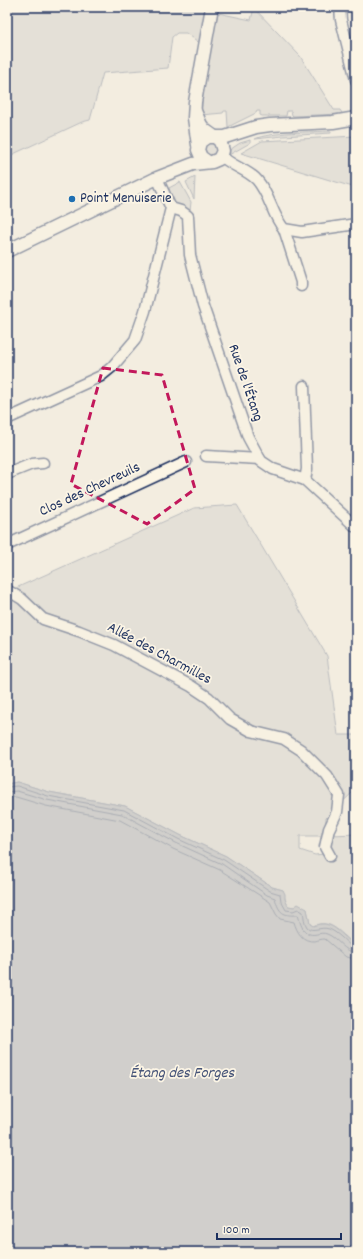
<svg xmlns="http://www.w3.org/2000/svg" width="363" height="1259" font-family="Dekko,sans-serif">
  <rect width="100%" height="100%" fill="#f3ede0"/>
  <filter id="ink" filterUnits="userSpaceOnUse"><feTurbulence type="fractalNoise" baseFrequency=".025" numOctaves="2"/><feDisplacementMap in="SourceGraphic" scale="8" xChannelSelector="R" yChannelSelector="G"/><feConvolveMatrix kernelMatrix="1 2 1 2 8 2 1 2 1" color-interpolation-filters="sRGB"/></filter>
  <g filter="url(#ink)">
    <g fill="#d3d1cc" stroke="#778095">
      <polygon points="7,7 207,7 201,44 186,33 177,33 172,37 168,68 103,73 90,120 82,122 7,157"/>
      <polygon points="254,8 300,56 334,110 340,110 342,113 341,114 293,116 292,115 291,111 287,111 286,116 262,116 260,115 260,111 257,111 256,113 228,127 227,111 224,111 223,113 201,115 205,75 218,13 251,20"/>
      <path d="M331 131V133L283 136 255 139C268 132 314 132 331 131Z"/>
      <polygon points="356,136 356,188 241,153 262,141"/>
      <polygon points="250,140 250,143 227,156 228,151 240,143"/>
      <circle cx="210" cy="149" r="7"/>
      <polygon points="195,177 194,199 186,182"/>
      <polygon points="180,182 191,202 190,211 173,203 169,188"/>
      <path d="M237 505 327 656 338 735H356V789L326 818 325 836H300V850L315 855 324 854 332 835 356 834V945C342 936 332 917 313 926L310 924 307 909 288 906 285 899 283 890 272 887 226 856 180 835 125 806 49 792 17 782 7 784V592L194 508Z"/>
    </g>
    <path fill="#a9acb3" stroke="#707a91" d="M17 782 49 792 125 806 180 835 226 856 272 887 283 890 285 894V899L288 906 294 907 298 904 307 909 310 924 313 926C333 918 340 936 356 945V1252H7V784Z"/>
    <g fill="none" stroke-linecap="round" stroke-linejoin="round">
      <g stroke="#546180" stroke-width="1">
        <path d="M7 787 17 786 48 796 124 810 178 839 224 860 270 891 280 894 281 901 286 910 293 911 298 909 303 912C304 916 304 923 307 927 312 933 321 926 329 929 337 932 345 941 352 947L356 948"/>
        <path d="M7 792 17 791 47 800 122 814 176 843 222 864 267 895 275 898C279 913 283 916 298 915 300 921 301 928 306 932 313 938 320 931 327 934 338 938 344 952 356 953"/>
        <path d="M7 798 16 797 46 806 120 820 173 849 220 870 270 902 276 914 280 919 294 922C297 932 302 942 315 941 319 940 321 939 325 939L346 957 356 959"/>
      </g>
      <g stroke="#1b2f5e" stroke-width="13">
        <g id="minor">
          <polyline points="340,7 341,20 356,80"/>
          <path d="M221 155C230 166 247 169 257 180 270 195 272 215 284 229L302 232 356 224"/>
          <polyline points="171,208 181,211 188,216 190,255 203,306 248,437 261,461 273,469 305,480 356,527"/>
          <polyline points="284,229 301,282 301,286"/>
          <polyline points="304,386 307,469 305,480"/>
          <polyline points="7,419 101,376 112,367 135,340 145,311 171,208 157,178"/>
          <polyline points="206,456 260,459"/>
          <polyline points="7,474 32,464 43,463"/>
          <polyline points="7,545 186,462"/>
          <polyline points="7,590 22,599 43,619 79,631 114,645 191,686 209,698 230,719 251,731 284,739 301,750 327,776 339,795 337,812 329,829 325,847 330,856"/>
        </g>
      </g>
      <g stroke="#1b2f5e" stroke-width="15">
        <g id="tertiary">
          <polyline points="198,145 194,118 195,102 212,7"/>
          <polyline points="208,162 201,157 198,150 200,142 207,137 225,137 256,127 270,125 333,122 356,118"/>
          <polyline points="7,251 157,178 193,164 212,162 219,159 223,151 221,144 219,140 205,130 201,125 195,111"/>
        </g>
      </g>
      <use href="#minor" stroke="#fcf5e5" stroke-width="10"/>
      <use href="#tertiary" stroke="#fcf5e5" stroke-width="12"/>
    </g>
  </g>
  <path d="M0 0H363V1259H0ZM103 368 162 375 195 489 147 524 71 484Z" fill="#f3ede0" fill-opacity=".55" fill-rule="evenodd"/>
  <path fill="none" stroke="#c2185b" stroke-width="3" stroke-dasharray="8 5" stroke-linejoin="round" d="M103 368 162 375 195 489 147 524 71 484Z"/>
  <circle fill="#1f6fb2" stroke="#fcf5e5" stroke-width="1.5" cx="72" cy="199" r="4"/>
  <g text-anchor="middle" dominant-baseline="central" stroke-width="3.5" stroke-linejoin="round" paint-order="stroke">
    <g font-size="15" fill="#1b2f5e" stroke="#fcf5e5" text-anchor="start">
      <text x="80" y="199">Point Menuiserie</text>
    </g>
    <g font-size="15" fill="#1b2f5e" stroke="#fcf5e5">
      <text transform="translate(245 383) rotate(71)">Rue de l'Étang</text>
      <text transform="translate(90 490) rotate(-25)">Clos des Chevreuils</text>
      <text transform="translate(159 654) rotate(28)">Allée des Charmilles</text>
    </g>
    <g font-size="16" font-style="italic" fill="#465478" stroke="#fcf5e5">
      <text x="182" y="1073">Étang des Forges</text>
    </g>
  </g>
  <rect width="363" height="1259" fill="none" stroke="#fcf5e5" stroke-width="24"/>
  <rect x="12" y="12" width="339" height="1235" fill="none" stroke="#1b2f5e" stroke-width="1.5" filter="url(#ink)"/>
  <path d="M217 1233v6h124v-6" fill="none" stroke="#1b2f5e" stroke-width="2"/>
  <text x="223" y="1233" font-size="12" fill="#1b2f5e" stroke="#fcf5e5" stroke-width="3" paint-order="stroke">100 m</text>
</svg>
